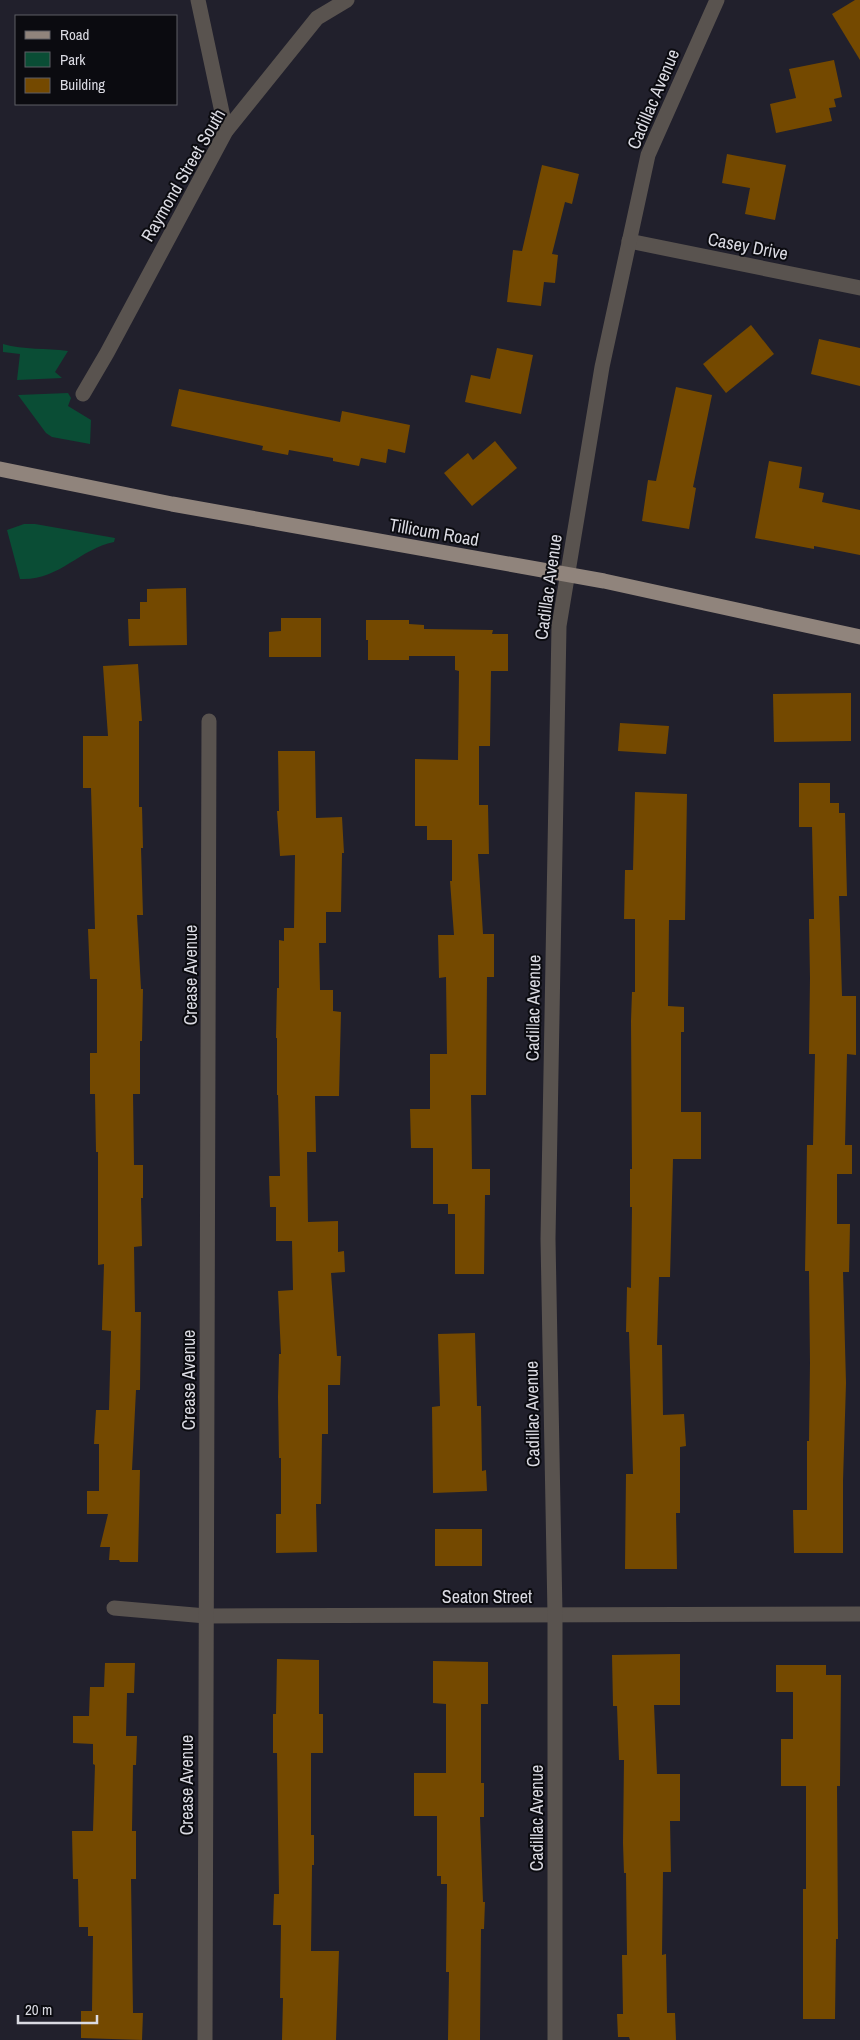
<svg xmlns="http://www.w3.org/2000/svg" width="860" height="2040" font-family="'Archivo Narrow',sans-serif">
  <rect width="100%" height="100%" fill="#21202c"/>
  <g fill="#0a4d35">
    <path d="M3 344C24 350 46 348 68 351L55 372 62 378 17 380 20 354 3 352Z"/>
    <polygon points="68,393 71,398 68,406 91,420 90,444 52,437 46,433 18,395"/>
    <path d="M24 524H35L115 538 114 542C79 549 59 581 20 579L7 530Z"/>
  </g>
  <g fill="#744900">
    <polygon points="855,0 860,0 860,60 832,14"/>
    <polygon points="834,60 842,97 834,99 836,107 829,108 832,121 776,133 770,104 796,98 789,69"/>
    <polygon points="727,154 786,165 775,220 745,214 750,188 722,183"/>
    <polygon points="542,165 579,174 572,204 565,202 552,254 558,255 555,283 544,282 541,306 507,302 513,250 522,251"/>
    <polygon points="751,325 774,354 726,393 703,364"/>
    <polygon points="819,339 860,348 860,386 811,374"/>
    <polygon points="497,348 533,355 521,414 465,402 471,375 490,379"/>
    <polygon points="676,387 712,395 693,487 696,488 689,529 642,521 648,480 656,481"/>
    <polygon points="179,389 340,422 342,411 410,425 405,453 388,449 386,463 361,458 359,466 333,461 333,458 289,450 288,455 262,450 263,446 171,426"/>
    <polygon points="495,441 517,468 472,506 444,473 468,453 473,460"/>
    <polygon points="769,461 802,467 799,488 824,493 822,502 860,510 860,555 814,546 814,549 755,538"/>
    <polygon points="186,588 187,645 129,646 128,619 140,619 140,602 147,602 147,589"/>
    <polygon points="281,618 321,618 321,657 269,657 269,632 281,631"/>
    <polygon points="366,620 409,620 409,624 424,625 424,629 493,630 492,634 508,634 508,671 491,671 490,746 479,746 479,805 488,805 489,854 478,854 483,934 494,934 494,977 487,977 486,1095 471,1095 472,1169 490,1169 490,1195 485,1195 484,1274 455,1274 455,1214 448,1214 448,1204 433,1204 433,1148 411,1148 410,1109 430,1109 430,1054 447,1054 446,977 439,978 438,935 454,935 450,881 452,881 452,840 427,840 427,826 415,826 415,759 458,760 459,671 455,670 455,656 409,656 409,660 368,660 368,640 366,640"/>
    <polygon points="138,664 142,721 139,721 139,807 142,807 143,848 141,848 143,915 137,915 141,989 143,989 142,1041 140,1041 140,1094 133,1094 134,1165 143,1165 143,1198 141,1198 142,1246 134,1247 135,1312 141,1312 140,1390 136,1390 132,1470 140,1470 139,1515 138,1562 120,1562 119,1560 109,1560 110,1547 100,1547 108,1514 87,1514 87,1491 99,1491 99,1444 94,1444 96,1410 109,1410 111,1331 102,1330 104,1264 98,1265 98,1152 96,1152 95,1094 90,1094 90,1053 97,1053 97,979 90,979 88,929 95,929 91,788 83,788 83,736 108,736 103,666"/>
    <polygon points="851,693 851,741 774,742 773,694"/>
    <polygon points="620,723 669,726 666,754 618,751"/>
    <polygon points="278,751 315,751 316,818 342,817 344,853 342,853 341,912 326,912 326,943 319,943 320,990 333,990 333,1011 341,1012 339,1096 315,1096 316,1152 307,1152 308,1222 338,1221 338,1252 344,1251 345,1272 331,1273 337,1356 341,1356 340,1385 328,1385 328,1434 322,1434 321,1504 316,1504 317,1552 276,1553 276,1514 281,1514 281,1458 279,1458 278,1397 279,1354 281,1354 278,1291 293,1290 292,1241 276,1241 276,1207 270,1207 269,1176 280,1176 278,1095 277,1095 277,1038 276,1038 277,988 279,988 279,940 284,941 284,928 294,928 295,855 280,856 277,811 279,811"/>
    <polygon points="799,783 830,783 830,803 839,803 839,813 845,813 847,896 839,896 842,996 856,996 856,1055 847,1054 845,1145 852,1145 852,1174 837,1174 837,1224 850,1224 849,1272 843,1272 846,1383 843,1481 843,1553 794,1553 793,1510 807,1510 807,1441 809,1441 810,1363 809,1271 805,1271 807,1145 813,1145 815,1054 809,1054 810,978 809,919 814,919 812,827 799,827"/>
    <polygon points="635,792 687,794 685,920 669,920 668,1006 684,1007 684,1032 681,1032 681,1112 701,1112 701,1159 673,1159 670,1277 659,1277 657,1345 662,1345 663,1415 684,1414 686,1446 680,1447 680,1513 676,1513 677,1569 625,1569 626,1474 633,1474 629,1332 626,1332 627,1287 631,1288 632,1207 630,1207 630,1169 632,1169 631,1021 632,992 635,992 635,919 624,919 625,870 633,870"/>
    <polygon points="475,1333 477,1406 481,1406 482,1471 486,1470 487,1491 433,1493 432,1407 440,1406 438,1334"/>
    <rect x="435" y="1529" width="47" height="37"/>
    <polygon points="680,1654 680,1705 654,1705 657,1774 680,1774 680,1821 670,1821 671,1872 663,1872 662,1955 666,1954 667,2013 675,2013 676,2040 630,2040 629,2037 618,2037 617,2014 623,2014 622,1955 627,1955 626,1873 624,1873 623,1843 624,1760 619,1760 617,1706 613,1706 612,1655"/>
    <polygon points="277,1659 319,1660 319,1714 323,1714 323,1753 311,1753 311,1835 314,1835 314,1865 312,1865 311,1951 339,1951 336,2040 282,2040 283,1998 280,1998 281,1925 273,1925 274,1894 279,1894 277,1753 273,1753 273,1714 276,1714"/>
    <polygon points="433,1661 488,1662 488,1704 481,1704 481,1783 484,1783 484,1817 480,1817 483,1902 485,1902 484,1929 481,1929 480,2040 448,2040 449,1972 446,1972 447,1884 441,1884 441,1876 437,1876 437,1816 414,1816 414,1773 446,1773 446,1704 433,1703"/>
    <polygon points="105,1663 135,1663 134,1693 127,1693 126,1736 137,1736 136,1765 133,1765 132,1831 136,1831 136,1879 131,1879 133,2013 143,2013 142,2040 81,2038 81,2011 92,2011 93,1936 88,1936 88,1927 79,1927 78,1879 73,1879 72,1831 93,1831 95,1765 93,1764 93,1744 73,1743 73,1716 89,1716 90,1687 104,1687"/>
    <polygon points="776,1665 826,1665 826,1675 841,1675 840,1786 837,1786 838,1939 836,1939 835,2019 803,2019 803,1889 806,1889 806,1786 781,1786 781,1739 793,1739 793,1692 776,1692"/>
  </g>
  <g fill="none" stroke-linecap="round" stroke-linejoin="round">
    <g stroke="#59534f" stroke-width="15">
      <polyline points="198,0 226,131"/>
      <polyline points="629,241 860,288"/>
      <polyline points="83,394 107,353 226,131 317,18 347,0"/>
      <polyline points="114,1608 206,1616 860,1614"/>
      <polyline points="205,2040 209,721"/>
      <polyline points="555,2040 555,1614 548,1239 559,626 602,367 648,155 717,0"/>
    </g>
    <polyline stroke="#90847c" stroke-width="15" points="0,469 172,504 604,581 860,637"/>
  </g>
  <g text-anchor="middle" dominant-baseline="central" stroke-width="4" stroke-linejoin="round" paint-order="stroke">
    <g font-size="18" fill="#dadae2" stroke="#0b0b10">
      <text transform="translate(653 99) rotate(-67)">Cadillac Avenue</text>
      <text transform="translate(183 175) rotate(-60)">Raymond Street South</text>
      <text transform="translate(748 246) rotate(11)">Casey Drive</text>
      <text transform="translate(434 532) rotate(10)">Tillicum Road</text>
      <text transform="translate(548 587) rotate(-82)">Cadillac Avenue</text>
      <text transform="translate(190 975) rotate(-90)">Crease Avenue</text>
      <text transform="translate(533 1008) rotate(-89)">Cadillac Avenue</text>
      <text transform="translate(188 1380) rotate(-90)">Crease Avenue</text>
      <text transform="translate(532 1414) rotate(-91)">Cadillac Avenue</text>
      <text x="487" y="1596">Seaton Street</text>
      <text transform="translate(186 1785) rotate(-90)">Crease Avenue</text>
      <text transform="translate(536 1818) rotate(-90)">Cadillac Avenue</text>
    </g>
  </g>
  <rect x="15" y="15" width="162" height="90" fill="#0b0b10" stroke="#5e5e64"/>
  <rect x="25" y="31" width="25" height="8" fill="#90847c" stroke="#5e5e64"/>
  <text x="60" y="40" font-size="15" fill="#dadae2">Road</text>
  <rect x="25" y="52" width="25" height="15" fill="#0a4d35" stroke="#5e5e64"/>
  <text x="60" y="65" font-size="15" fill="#dadae2">Park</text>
  <rect x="25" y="78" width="25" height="15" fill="#744900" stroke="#5e5e64"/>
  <text x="60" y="90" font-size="15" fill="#dadae2">Building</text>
  <path d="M18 2015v8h79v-8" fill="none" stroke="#dadae2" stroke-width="2.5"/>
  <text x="25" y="2015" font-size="15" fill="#dadae2" stroke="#0b0b10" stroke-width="4" paint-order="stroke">20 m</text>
</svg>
